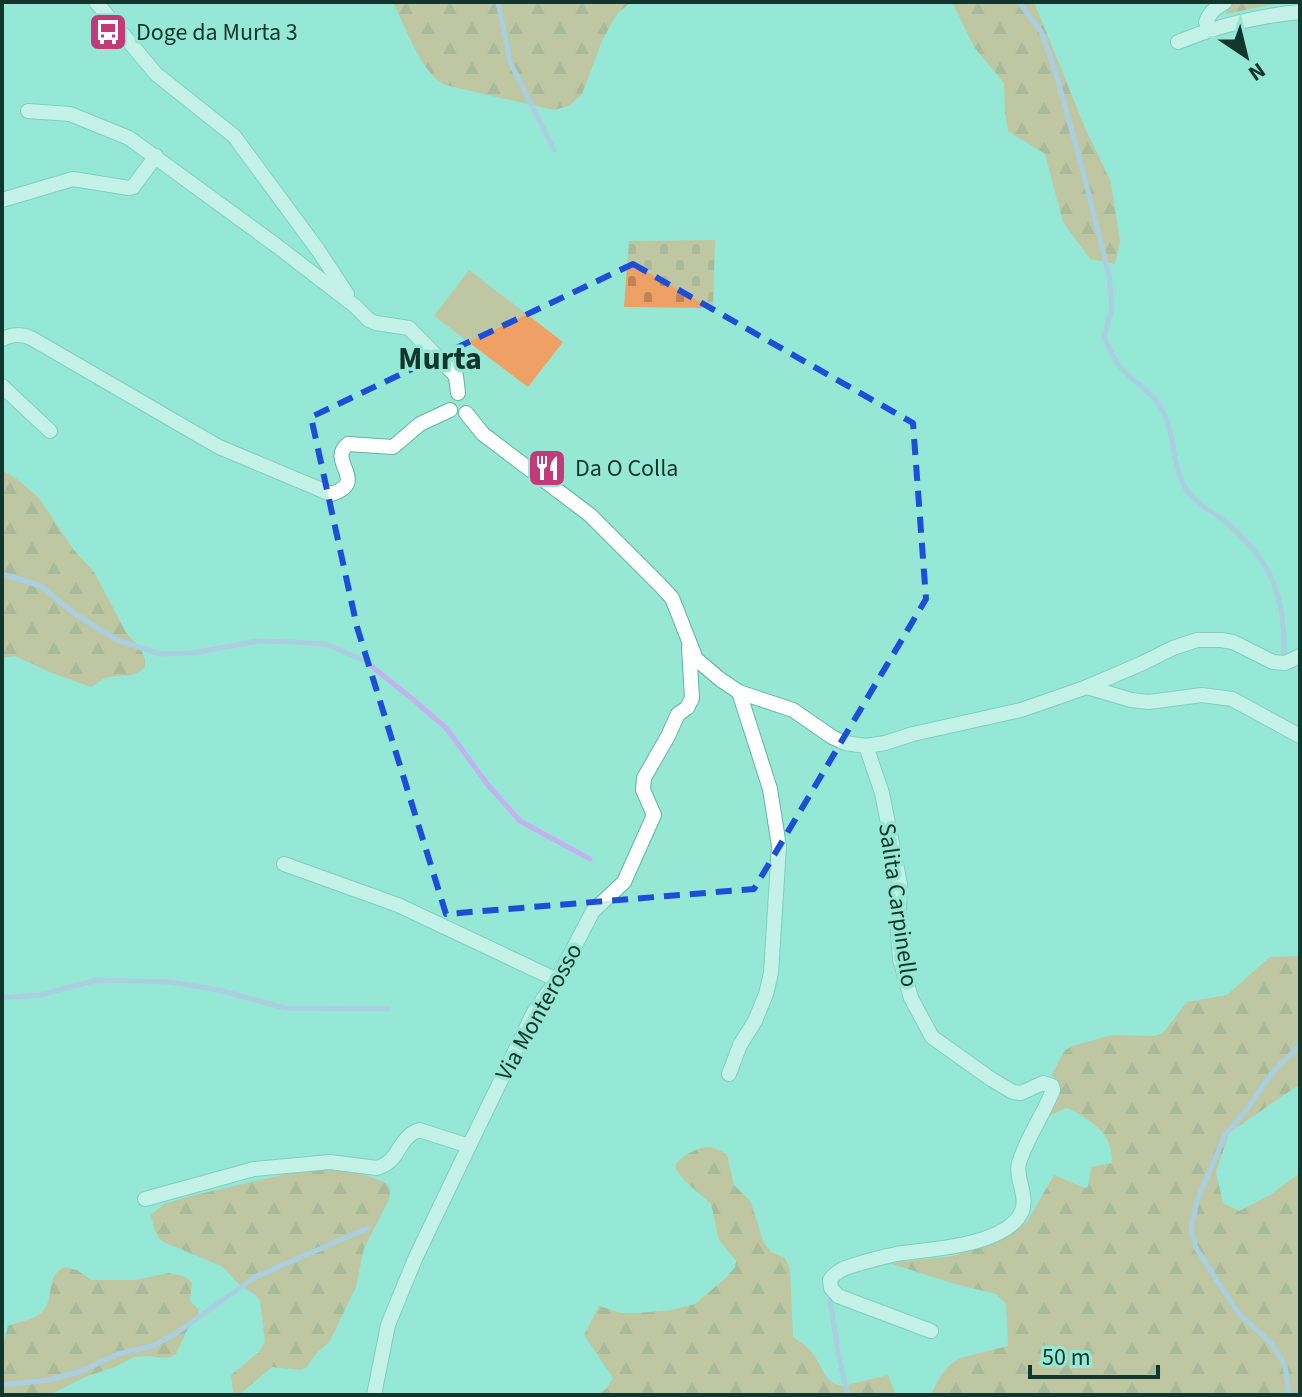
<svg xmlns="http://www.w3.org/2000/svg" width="1302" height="1397" font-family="'Source Sans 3',sans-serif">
  <defs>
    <pattern id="forest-firs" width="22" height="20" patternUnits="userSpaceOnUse" patternTransform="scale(2)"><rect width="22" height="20" fill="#efa065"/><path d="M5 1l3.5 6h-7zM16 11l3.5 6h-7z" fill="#c08354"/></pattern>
    <pattern id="cemetery-stones" width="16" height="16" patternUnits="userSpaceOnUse" patternTransform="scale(2)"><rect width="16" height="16" fill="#efa065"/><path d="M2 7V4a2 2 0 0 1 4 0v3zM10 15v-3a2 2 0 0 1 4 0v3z" fill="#c08354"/></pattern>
  </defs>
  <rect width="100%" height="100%" fill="#96e8d5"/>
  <g fill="url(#forest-firs)">
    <path d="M393 2H631L617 14 602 41 582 94 569 106 554 110 445 85C421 73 405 26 393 2Z"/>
    <polygon points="952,2 1034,2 1085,128 1111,182 1120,242 1115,264 1090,259 1063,222 1045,154 1008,131 1005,113 1004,83 974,47"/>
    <polygon points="1229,2 1283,2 1226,14"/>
    <path d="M2 470 18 480 39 498 73 549 94 572 127 634 140 647 145 659V667C134 679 123 674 108 677 102 679 97 683 91 687L52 673 15 656 2 658Z"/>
    <path d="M1300 956V1084L1229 1133 1216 1172 1223 1203 1239 1211 1270 1195 1300 1173V1395H931C938 1379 944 1367 960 1358L1008 1346 1006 1304 996 1294 955 1284 889 1263 953 1256 992 1243 1027 1222 1054 1175 1085 1188 1088 1187 1091 1167 1112 1163C1113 1154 1109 1140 1103 1133 1097 1125 1075 1110 1066 1108L1047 1117C1056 1100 1062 1093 1052 1074L1065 1050 1072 1046 1112 1035 1155 1036 1163 1033 1187 1002 1227 995 1270 957Z"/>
    <path d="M706 1147H711L727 1154 734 1185 751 1202 763 1241 771 1252 785 1258 790 1269 793 1337C800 1342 808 1347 813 1354 824 1368 823 1383 843 1386L888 1375 896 1395H598L607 1388 613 1378 584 1335 599 1306 621 1313H639L671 1310 695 1304 727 1277 735 1267 736 1261 719 1240 711 1204 684 1180 676 1170V1164C685 1154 693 1150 706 1147Z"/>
    <path d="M321 1166 348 1169 382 1181 387 1184 390 1189V1195L388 1202 364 1248 356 1287 330 1341 315 1355 306 1368 300 1370 272 1367 240 1394H233L231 1375 259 1352 265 1341 260 1301C255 1292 247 1291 239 1284 232 1278 228 1270 219 1265L163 1242C155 1235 153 1225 151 1215L164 1204 191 1196Z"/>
    <path d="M65 1267 77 1270 91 1280H135L169 1273 186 1277 192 1283 190 1301 199 1310 198 1318 188 1328 176 1354 171 1357 162 1358 148 1356 134 1357 115 1367 85 1377 51 1394 2 1395V1349L8 1326C20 1321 35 1320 43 1311 55 1297 45 1275 65 1267Z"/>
  </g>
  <polygon fill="url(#cemetery-stones)" points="715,240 713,308 624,307 629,241"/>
  <polygon fill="#efa065" points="469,270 563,342 528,387 434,316"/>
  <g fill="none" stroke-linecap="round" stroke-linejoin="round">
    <g stroke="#c3b2f0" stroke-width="5">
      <polyline points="498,2 510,62 554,150"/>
      <path d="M1019 2 1042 33 1057 77 1083 171 1109 275 1112 308 1104 337C1108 346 1112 356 1118 364 1133 384 1156 391 1166 418 1175 441 1173 468 1186 489 1195 503 1210 510 1223 520 1270 559 1285 592 1284 653"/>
      <polyline points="2,574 41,586 75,614 117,640 161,654 192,653 258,641 295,642 326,644 365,661 415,701 447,729 488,785 520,821 590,859"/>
      <polyline points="2,998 40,995 97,980 170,982 219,990 285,1008 388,1009"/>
      <polyline points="830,1300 839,1358 848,1395"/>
      <polyline points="2,1385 49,1380 82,1371 118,1354 153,1346 178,1332 255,1277 368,1228"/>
      <polyline points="1289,1395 1285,1365 1271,1343 1239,1314 1196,1248 1191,1229 1197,1201 1225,1135 1247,1109 1272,1073 1300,1045"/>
    </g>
    <g stroke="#62b4a1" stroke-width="16">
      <g id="minor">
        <polyline points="96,2 156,74 234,136 318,250 347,294"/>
        <path d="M1211 29 1206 22C1209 12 1217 7 1225 2"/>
        <path d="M1178 42C1217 26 1257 16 1300 12"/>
        <polyline points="28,111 70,114 129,138 277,246 355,306 369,320 376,323 409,328 456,376 458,393"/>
        <polyline points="2,200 73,179 129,188 133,187 156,156"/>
        <path d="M2 339C13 334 20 334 31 338L219 447 331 494C370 482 326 461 348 444L393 447 420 424 450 410"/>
        <polyline points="2,386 50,431"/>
        <polyline points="466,413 483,434 590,515 660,585 672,598 696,659 721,680 739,692 793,710 832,737 845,743 866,746 885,743 913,734 1021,710 1087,687 1145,662 1173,648 1197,640 1221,640 1233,642 1273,662 1285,663 1300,656"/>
        <polyline points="1087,687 1131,700 1149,702 1202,695 1232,699 1300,736"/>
        <path d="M866 746 882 793 900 884 898 933 900 959 911 998 932 1037 991 1079 1013 1092 1021 1093 1043 1083 1052 1086 1053 1090C1044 1114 1027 1137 1019 1163 1015 1178 1028 1195 1022 1211 1008 1245 933 1249 903 1253 889 1255 875 1259 861 1263 849 1267 837 1269 830 1280L831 1288 838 1296 931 1331"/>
        <polyline points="284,864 398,905 557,980"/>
        <polyline points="729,1074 740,1045 755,1021 766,994 771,973 779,846 770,789 739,692"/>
        <path d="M145 1199 254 1169 330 1162 377 1168C401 1161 397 1138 419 1130L469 1146"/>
        <polyline points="374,1395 388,1325 415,1259 469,1146 534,1012 557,980 593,911 624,882 654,815 643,790 644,778 668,736 678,714 687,708 692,698 689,647"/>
      </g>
    </g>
    <use href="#minor" stroke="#fff" stroke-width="14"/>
  </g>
  <path d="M0 0H1302V1397H0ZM633 264 913 423 926 599 754 889 446 914 357 627 311 417Z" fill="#96e8d5" fill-opacity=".55" fill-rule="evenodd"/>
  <path fill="none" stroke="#1d4ed8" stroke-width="6" stroke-dasharray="16 10" stroke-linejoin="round" d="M633 264 913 423 926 599 754 889 446 914 357 627 311 417Z"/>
  <defs>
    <g id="bus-square" transform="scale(2)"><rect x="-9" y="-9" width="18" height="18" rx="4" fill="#c23a77" stroke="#96e8d5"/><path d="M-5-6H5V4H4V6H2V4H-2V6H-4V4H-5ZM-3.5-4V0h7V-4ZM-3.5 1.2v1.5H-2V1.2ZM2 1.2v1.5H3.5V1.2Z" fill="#fff"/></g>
    <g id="restaurant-square" transform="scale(2)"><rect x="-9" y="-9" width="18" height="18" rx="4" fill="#c23a77" stroke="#96e8d5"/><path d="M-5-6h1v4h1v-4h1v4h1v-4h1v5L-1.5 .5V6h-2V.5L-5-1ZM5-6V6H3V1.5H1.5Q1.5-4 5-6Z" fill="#fff"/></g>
  </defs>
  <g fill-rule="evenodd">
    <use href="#bus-square" x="108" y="32"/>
    <use href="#restaurant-square" x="547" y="468"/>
  </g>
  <g text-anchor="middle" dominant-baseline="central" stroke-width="7" stroke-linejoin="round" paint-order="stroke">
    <g font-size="24" fill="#12352d" stroke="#96e8d5" text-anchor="start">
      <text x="136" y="32">Doge da Murta 3</text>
      <text x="575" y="468">Da O Colla</text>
    </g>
    <g font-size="24" fill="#12352d" stroke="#96e8d5">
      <text transform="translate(898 905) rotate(82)">Salita Carpinello</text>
      <text transform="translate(539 1012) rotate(-61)">Via Monterosso</text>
    </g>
    <g font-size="32" font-weight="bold" fill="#12352d" stroke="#96e8d5">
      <text x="440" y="359">Murta</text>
    </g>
  </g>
  <rect width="1302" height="1397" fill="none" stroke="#12352d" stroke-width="8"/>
  <g transform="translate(1246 56) rotate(145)" stroke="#96e8d5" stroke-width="6" paint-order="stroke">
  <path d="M0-6L14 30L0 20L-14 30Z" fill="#12352d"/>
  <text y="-12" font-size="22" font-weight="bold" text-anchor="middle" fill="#12352d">N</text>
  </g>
  <path d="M1030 1365v12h128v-12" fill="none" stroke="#12352d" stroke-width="4"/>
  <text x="1042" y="1365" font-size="24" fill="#12352d" stroke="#96e8d5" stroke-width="6" paint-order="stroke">50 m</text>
</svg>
